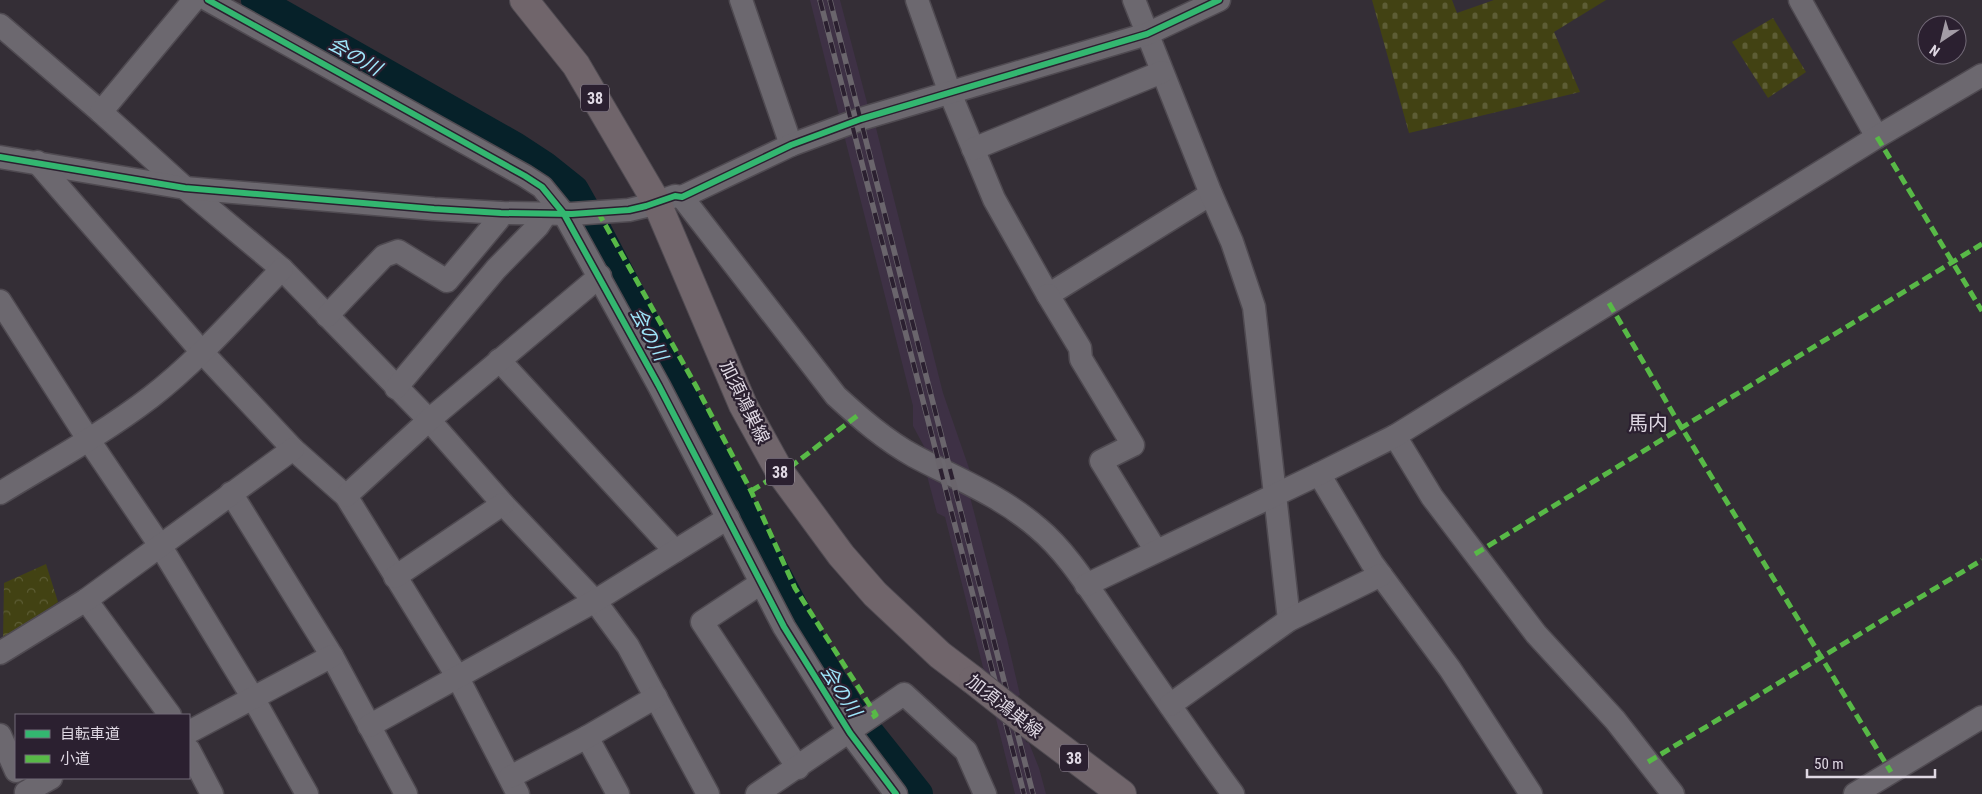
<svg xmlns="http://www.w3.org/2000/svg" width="1982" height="794" font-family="'Roboto Condensed','Noto Sans JP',sans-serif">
  <defs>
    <pattern id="cemetery-stones" width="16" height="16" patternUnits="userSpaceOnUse" patternTransform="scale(1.25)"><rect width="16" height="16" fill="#424213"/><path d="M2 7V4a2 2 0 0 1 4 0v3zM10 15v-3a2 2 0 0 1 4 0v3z" fill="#5d5d35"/></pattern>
    <pattern id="park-crowns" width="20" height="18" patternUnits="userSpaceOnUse" patternTransform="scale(1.25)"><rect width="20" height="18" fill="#424213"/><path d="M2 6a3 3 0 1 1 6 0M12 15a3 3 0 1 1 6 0" fill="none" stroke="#5d5d35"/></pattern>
  </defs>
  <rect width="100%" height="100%" fill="#342e36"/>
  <g fill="#3e3145">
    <polygon points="810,0 840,0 869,110 840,119"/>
    <polygon points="874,120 943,393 970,471 964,473 927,452 913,426 913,406 844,135"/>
    <polygon points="926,472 968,489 1007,639 1020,695 1016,697 1026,742 1029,743 1039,768 1046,794 1015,794 945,517 937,513"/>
  </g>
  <g fill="url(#cemetery-stones)">
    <polygon points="1372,0 1452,0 1457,13 1494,0 1606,0 1554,32 1580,92 1409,133"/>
    <polygon points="1773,18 1806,72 1768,98 1732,42"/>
  </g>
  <polygon fill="url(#park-crowns)" points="46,564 58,602 3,640 4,583"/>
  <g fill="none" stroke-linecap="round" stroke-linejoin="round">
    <polyline stroke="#062129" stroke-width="30" points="256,0 515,147 544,166 574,190 596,229 828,674 851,710 918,794"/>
    <g stroke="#4f4a51" stroke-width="25">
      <g id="minor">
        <polyline points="208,0 525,176 542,187 564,214 659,386 784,627 850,733 896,794"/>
        <polyline points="741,0 791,145"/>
        <polyline points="917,0 950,93 994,199 1048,295 1211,194"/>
        <polyline points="1134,0 1211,194 1232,242 1254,307 1289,620"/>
        <polyline points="1800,0 1877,137"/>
        <polyline points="0,25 101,112 185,188 282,269 429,420 503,504 595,601 628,646 708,794"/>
        <polyline points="101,112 194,0"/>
        <polyline points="973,149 1162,72"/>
        <polyline points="0,157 185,188 434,209 501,213 572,214 629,210 646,206 675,196 682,197 791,145 861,119 1147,34 1219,0"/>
        <polyline points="37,162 202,352 293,449 346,496 457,676 518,794"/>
        <path d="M682 197 836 396C860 418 885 440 914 456 957 479 1000 495 1038 528 1067 552 1090 590 1111 620 1151 678 1191 737 1233 794"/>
        <polyline points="1048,295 1080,348 1081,359 1133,445 1101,461 1156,551"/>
        <polyline points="0,301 88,439 161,547 253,698 307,794"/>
        <polyline points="327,316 384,256 398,251 447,281 498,220 501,213"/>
        <polyline points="499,360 675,551"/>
        <polyline points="396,388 496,269 538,226 546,214"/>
        <polyline points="1395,436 1432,497 1536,634 1615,720 1673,794"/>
        <polyline points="1319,474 1372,563 1450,669 1531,794"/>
        <path d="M0 493C51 462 104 433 151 397 199 360 240 312 282 269"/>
        <polyline points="231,493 332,656 406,794"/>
        <polyline points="346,496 429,420 600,276"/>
        <polyline points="395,577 503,504"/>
        <polyline points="761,583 702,622 798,768"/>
        <polyline points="1086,585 1319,474 1395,436 1877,137 1982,75"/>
        <polyline points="86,600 170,715"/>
        <polyline points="0,653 86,600 293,449"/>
        <polyline points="1170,705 1289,620 1381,575"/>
        <polyline points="369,726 595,601 728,518"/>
        <polyline points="189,732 332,656"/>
        <polyline points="0,735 16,771"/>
        <polyline points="587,737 618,794"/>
        <polyline points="189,750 212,794"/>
        <polyline points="510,777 587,737 656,697"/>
        <polyline points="26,792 51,778"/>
        <polyline points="757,794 904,694 966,751 985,794"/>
        <polyline points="1855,794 1982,717"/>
      </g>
    </g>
    <g stroke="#4f4a51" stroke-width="30">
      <g id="major">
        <polyline points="524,0 576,65 657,203 743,405 780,472 841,555 875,594 940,655 973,680"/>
        <polyline points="1025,721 1122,794"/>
      </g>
    </g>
    <use href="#minor" stroke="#6c686f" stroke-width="22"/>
    <use href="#major" stroke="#70656b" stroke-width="28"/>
    <g stroke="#6a656c" stroke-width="5.5">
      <g id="rail">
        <polyline points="820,0 1024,794"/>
        <polyline points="830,0 1033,794"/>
      </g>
    </g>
    <use href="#rail" stroke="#2b2030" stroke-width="4" stroke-dasharray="11" stroke-linecap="butt"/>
    <g stroke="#4f4a51" stroke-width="30" stroke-linecap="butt">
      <polyline id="major-bridge" points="973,680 1025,721"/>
    </g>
    <use href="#major-bridge" stroke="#70656b" stroke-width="28"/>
    <g stroke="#58b947" stroke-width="5" stroke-dasharray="10 5" stroke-linecap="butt">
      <polyline points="1877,137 1982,311"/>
      <polyline points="598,212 696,386 751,491 795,588 876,715 871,718"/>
      <polyline points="1609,303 1674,415 1891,772"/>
      <polyline points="751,491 789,468 857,416"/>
      <polyline points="1475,554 1982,244"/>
      <polyline points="1648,762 1982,560"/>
    </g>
    <g stroke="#2b2030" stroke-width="9">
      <g id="cycleway">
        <polyline points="208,0 525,176 542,187 564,214 659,386 784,627 850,733 896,794"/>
        <polyline points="0,157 185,188 434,209 501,213 572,214 629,210 646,206 675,196 682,197 791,145 861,119 1147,34 1219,0"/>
      </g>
    </g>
    <use href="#cycleway" stroke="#33b770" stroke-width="6"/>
  </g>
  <g text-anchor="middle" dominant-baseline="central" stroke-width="4.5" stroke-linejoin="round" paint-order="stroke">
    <g fill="#2b2030" stroke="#a9a1ad" stroke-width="1">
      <rect x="581" y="84.5" width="28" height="27" rx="4"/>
      <rect x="766" y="458.5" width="28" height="27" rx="4"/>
      <rect x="1060" y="744.5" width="28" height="27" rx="4"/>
    </g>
    <g font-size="16" font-weight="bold" fill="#dfd8e3">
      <text x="595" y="98">38</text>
      <text x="780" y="472">38</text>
      <text x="1074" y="758">38</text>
    </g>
    <g font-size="18" fill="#dfd8e3" stroke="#2b2030">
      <text transform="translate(745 402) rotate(64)">加須鴻巣線</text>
      <text transform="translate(1005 706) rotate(38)">加須鴻巣線</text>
    </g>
    <g font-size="19" font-style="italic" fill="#a0e7fc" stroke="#2b2030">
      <text transform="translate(355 56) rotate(30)">会の川</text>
      <text transform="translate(649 334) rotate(62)">会の川</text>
      <text transform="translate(841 691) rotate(57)">会の川</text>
    </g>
    <g font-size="20" fill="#dfd8e3" stroke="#2b2030">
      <text x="1648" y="423">馬内</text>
    </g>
  </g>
  <rect x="15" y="714" width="175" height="65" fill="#2b2030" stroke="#736a78"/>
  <rect x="25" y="730" width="25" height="8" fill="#33b770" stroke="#736a78"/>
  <text x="60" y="739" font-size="15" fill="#dfd8e3">自転車道</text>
  <rect x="25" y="755" width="25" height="8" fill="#58b947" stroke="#736a78"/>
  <text x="60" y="764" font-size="15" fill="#dfd8e3">小道</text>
  <g transform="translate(1942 40) rotate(215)"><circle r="24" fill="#2b2030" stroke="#736a78"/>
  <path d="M0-4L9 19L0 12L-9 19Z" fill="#a39ca6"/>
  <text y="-8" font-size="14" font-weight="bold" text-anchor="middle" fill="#dfd8e3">N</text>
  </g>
  <path d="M1807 769v8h128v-8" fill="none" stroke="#dfd8e3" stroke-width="2.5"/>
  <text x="1814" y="769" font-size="15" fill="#dfd8e3" stroke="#2b2030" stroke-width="4" paint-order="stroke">50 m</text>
</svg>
